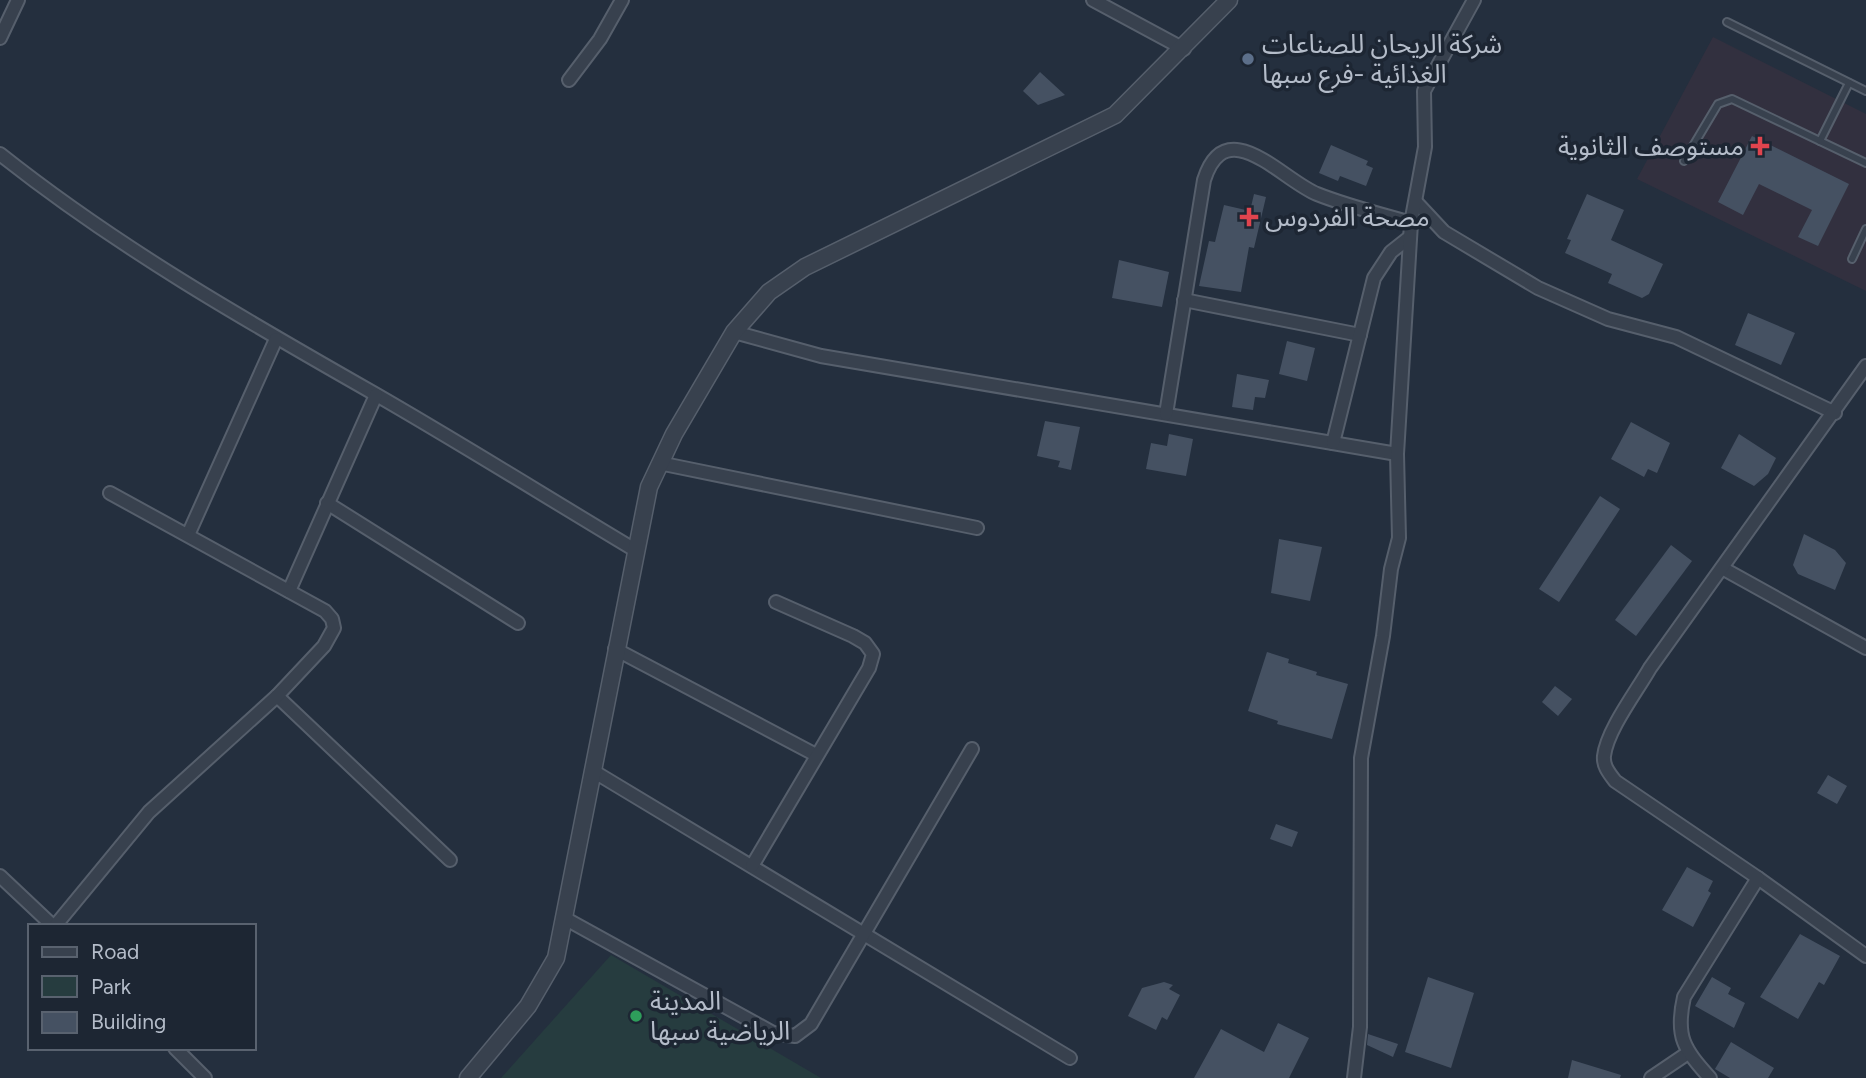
<svg xmlns="http://www.w3.org/2000/svg" width="1866" height="1078" font-family="Figtree,'Noto Sans Arabic',sans-serif">
  <rect width="100%" height="100%" fill="#242f3e"/>
  <polygon fill="#32303f" points="1713,37 1866,114 1866,291 1637,179"/>
  <polygon fill="#263c3f" points="611,955 821,1078 501,1078"/>
  <g fill="#455162">
    <polygon points="1040,72 1065,95 1038,105 1023,91"/>
    <polygon points="1752,136 1849,184 1818,246 1798,237 1812,210 1759,184 1743,215 1718,202"/>
    <polygon points="1331,145 1368,161 1366,165 1373,168 1366,186 1340,176 1338,181 1319,173"/>
    <polygon points="1254,194 1266,197 1254,248 1249,247 1241,292 1199,286 1209,241 1215,242 1224,205 1250,211"/>
    <polygon points="1587,194 1624,210 1611,240 1663,264 1649,294 1642,298 1608,283 1612,274 1565,253 1571,240 1567,239"/>
    <polygon points="1119,260 1169,272 1162,307 1112,298"/>
    <polygon points="1748,313 1795,333 1781,365 1735,345"/>
    <polygon points="1287,341 1315,348 1307,381 1279,374"/>
    <polygon points="1237,374 1269,380 1265,398 1255,397 1253,410 1232,407"/>
    <polygon points="1045,421 1080,427 1071,470 1058,467 1060,461 1037,456"/>
    <polygon points="1631,422 1670,443 1657,473 1648,469 1644,477 1611,459"/>
    <polygon points="1169,434 1193,439 1186,476 1146,469 1151,443 1167,446"/>
    <polygon points="1739,434 1776,458 1768,474 1754,486 1721,468"/>
    <polygon points="1600,496 1620,509 1559,602 1539,589"/>
    <polygon points="1804,534 1835,550 1846,563 1835,590 1798,574 1793,565"/>
    <polygon points="1279,539 1322,547 1310,601 1271,593"/>
    <polygon points="1671,545 1692,561 1636,636 1615,620"/>
    <polygon points="1267,652 1289,659 1288,663 1317,672 1316,675 1348,684 1332,739 1277,724 1278,721 1248,711"/>
    <polygon points="1555,686 1572,699 1558,716 1542,702"/>
    <polygon points="1828,775 1847,786 1837,804 1817,793"/>
    <polygon points="1276,824 1298,832 1292,847 1270,839"/>
    <polygon points="1687,867 1713,881 1708,891 1711,893 1693,927 1662,910"/>
    <polygon points="1800,934 1840,956 1824,985 1819,982 1798,1019 1760,997"/>
    <polygon points="1428,977 1474,993 1451,1068 1405,1052"/>
    <polygon points="1712,977 1731,988 1728,994 1745,1003 1734,1028 1695,1006"/>
    <polygon points="1164,982 1173,985 1169,989 1180,995 1167,1020 1162,1017 1156,1030 1128,1016 1142,988"/>
    <polygon points="1278,1023 1309,1038 1289,1078 1194,1078 1221,1029 1264,1052"/>
    <polygon points="1368,1034 1398,1044 1393,1057 1367,1045"/>
    <polygon points="1731,1042 1774,1068 1768,1078 1730,1078 1715,1069"/>
    <polygon points="1572,1060 1621,1075 1620,1078 1568,1078"/>
  </g>
  <g fill="none" stroke-linecap="round" stroke-linejoin="round">
    <g stroke="#565f6c" stroke-width="10">
      <g id="service">
        <polyline points="1727,22 1866,91"/>
        <polyline points="1820,141 1849,83"/>
        <polyline points="1684,161 1718,104 1732,99 1866,163"/>
        <polyline points="1852,259 1866,229"/>
      </g>
    </g>
    <g stroke="#565f6c" stroke-width="16">
      <g id="minor">
        <polyline points="1093,0 1184,49"/>
        <polyline points="0,38 18,0"/>
        <polyline points="569,80 600,39 622,0"/>
        <path d="M0 154C117 247 245 320 375 394 462 444 548 498 635 550"/>
        <polyline points="1416,202 1444,232 1538,288 1608,319 1676,337 1835,413"/>
        <polyline points="1184,300 1360,335"/>
        <polyline points="734,332 821,356 1397,454"/>
        <path d="M1166 414 1204 180C1226 111 1282 180 1317 194 1347 206 1380 214 1411 223"/>
        <polyline points="1333,443 1374,278 1391,252 1410,237"/>
        <polyline points="659,463 977,528"/>
        <polyline points="327,503 518,623"/>
        <polyline points="188,535 276,339"/>
        <polyline points="1722,568 1866,648"/>
        <polyline points="289,591 376,395"/>
        <polyline points="615,649 816,755"/>
        <polyline points="277,696 450,860"/>
        <polyline points="593,771 1070,1058"/>
        <polyline points="752,866 869,668 873,654 865,643 853,636 776,602"/>
        <polyline points="0,876 53,926"/>
        <polyline points="1758,878 1866,956"/>
        <polyline points="566,919 773,1033 795,1036 811,1024 972,749"/>
        <polyline points="55,926 149,812 277,696 324,646 334,628 332,619 325,611 110,493"/>
        <polyline points="175,1048 205,1078"/>
        <polyline points="1354,1078 1360,1027 1361,758 1383,636 1391,569 1399,538 1397,454 1411,223 1425,147 1424,91 1474,0"/>
        <polyline points="1651,1078 1688,1053"/>
        <path d="M1710 1078C1684 1049 1675 1037 1684 997L1758 878 1615 781C1609 773 1603 766 1604 756 1607 730 1637 691 1650 668L1866 366"/>
      </g>
    </g>
    <g stroke="#565f6c" stroke-width="19">
      <polyline id="tertiary" points="468,1078 528,1006 556,958 649,487 674,434 734,332 769,292 805,267 1115,115 1229,0"/>
    </g>
    <use href="#service" stroke="#38414e" stroke-width="6"/>
    <use href="#minor" stroke="#38414e" stroke-width="12"/>
    <use href="#tertiary" stroke="#38414e" stroke-width="16"/>
  </g>
  <circle fill="#5c6f8a" stroke="#1d2633" stroke-width="2.5" cx="1248" cy="59" r="7"/>
  <g fill="#e0444e" stroke="#1d2633" stroke-width="2.5">
    <path d="M1756.5 135.5h7v7h7v7h-7v7h-7v-7h-7v-7h7z"/>
    <path d="M1245.5 206.5h7v7h7v7h-7v7h-7v-7h-7v-7h7z"/>
  </g>
  <circle fill="#2e9e5b" stroke="#1d2633" stroke-width="2.5" cx="636" cy="1016" r="7"/>
  <g text-anchor="middle" dominant-baseline="central" stroke-width="7" stroke-linejoin="round" paint-order="stroke">
    <g font-size="26" fill="#b4bcc9" stroke="#1d2633" text-anchor="start">
      <text x="1262" y="44">شركة الريحان للصناعات<tspan x="1262" dy="30">الغذائية -فرع سبها</tspan></text>
      <text x="1744" y="146" text-anchor="end">مستوصف الثانوية</text>
      <text x="1265" y="217">مصحة الفردوس</text>
      <text x="650" y="1001">المدينة<tspan x="650" dy="30">الرياضية سبها</tspan></text>
    </g>
  </g>
  <rect x="28" y="924" width="228" height="126" fill="#1d2633" stroke="#59626f" stroke-width="2"/>
  <rect x="42" y="947" width="35" height="10" fill="#38414e" stroke="#59626f" stroke-width="2"/>
  <text x="91" y="959" font-size="21" fill="#b4bcc9">Road</text>
  <rect x="42" y="976" width="35" height="21" fill="#263c3f" stroke="#59626f" stroke-width="2"/>
  <text x="91" y="994" font-size="21" fill="#b4bcc9">Park</text>
  <rect x="42" y="1012" width="35" height="21" fill="#455162" stroke="#59626f" stroke-width="2"/>
  <text x="91" y="1029" font-size="21" fill="#b4bcc9">Building</text>
</svg>
